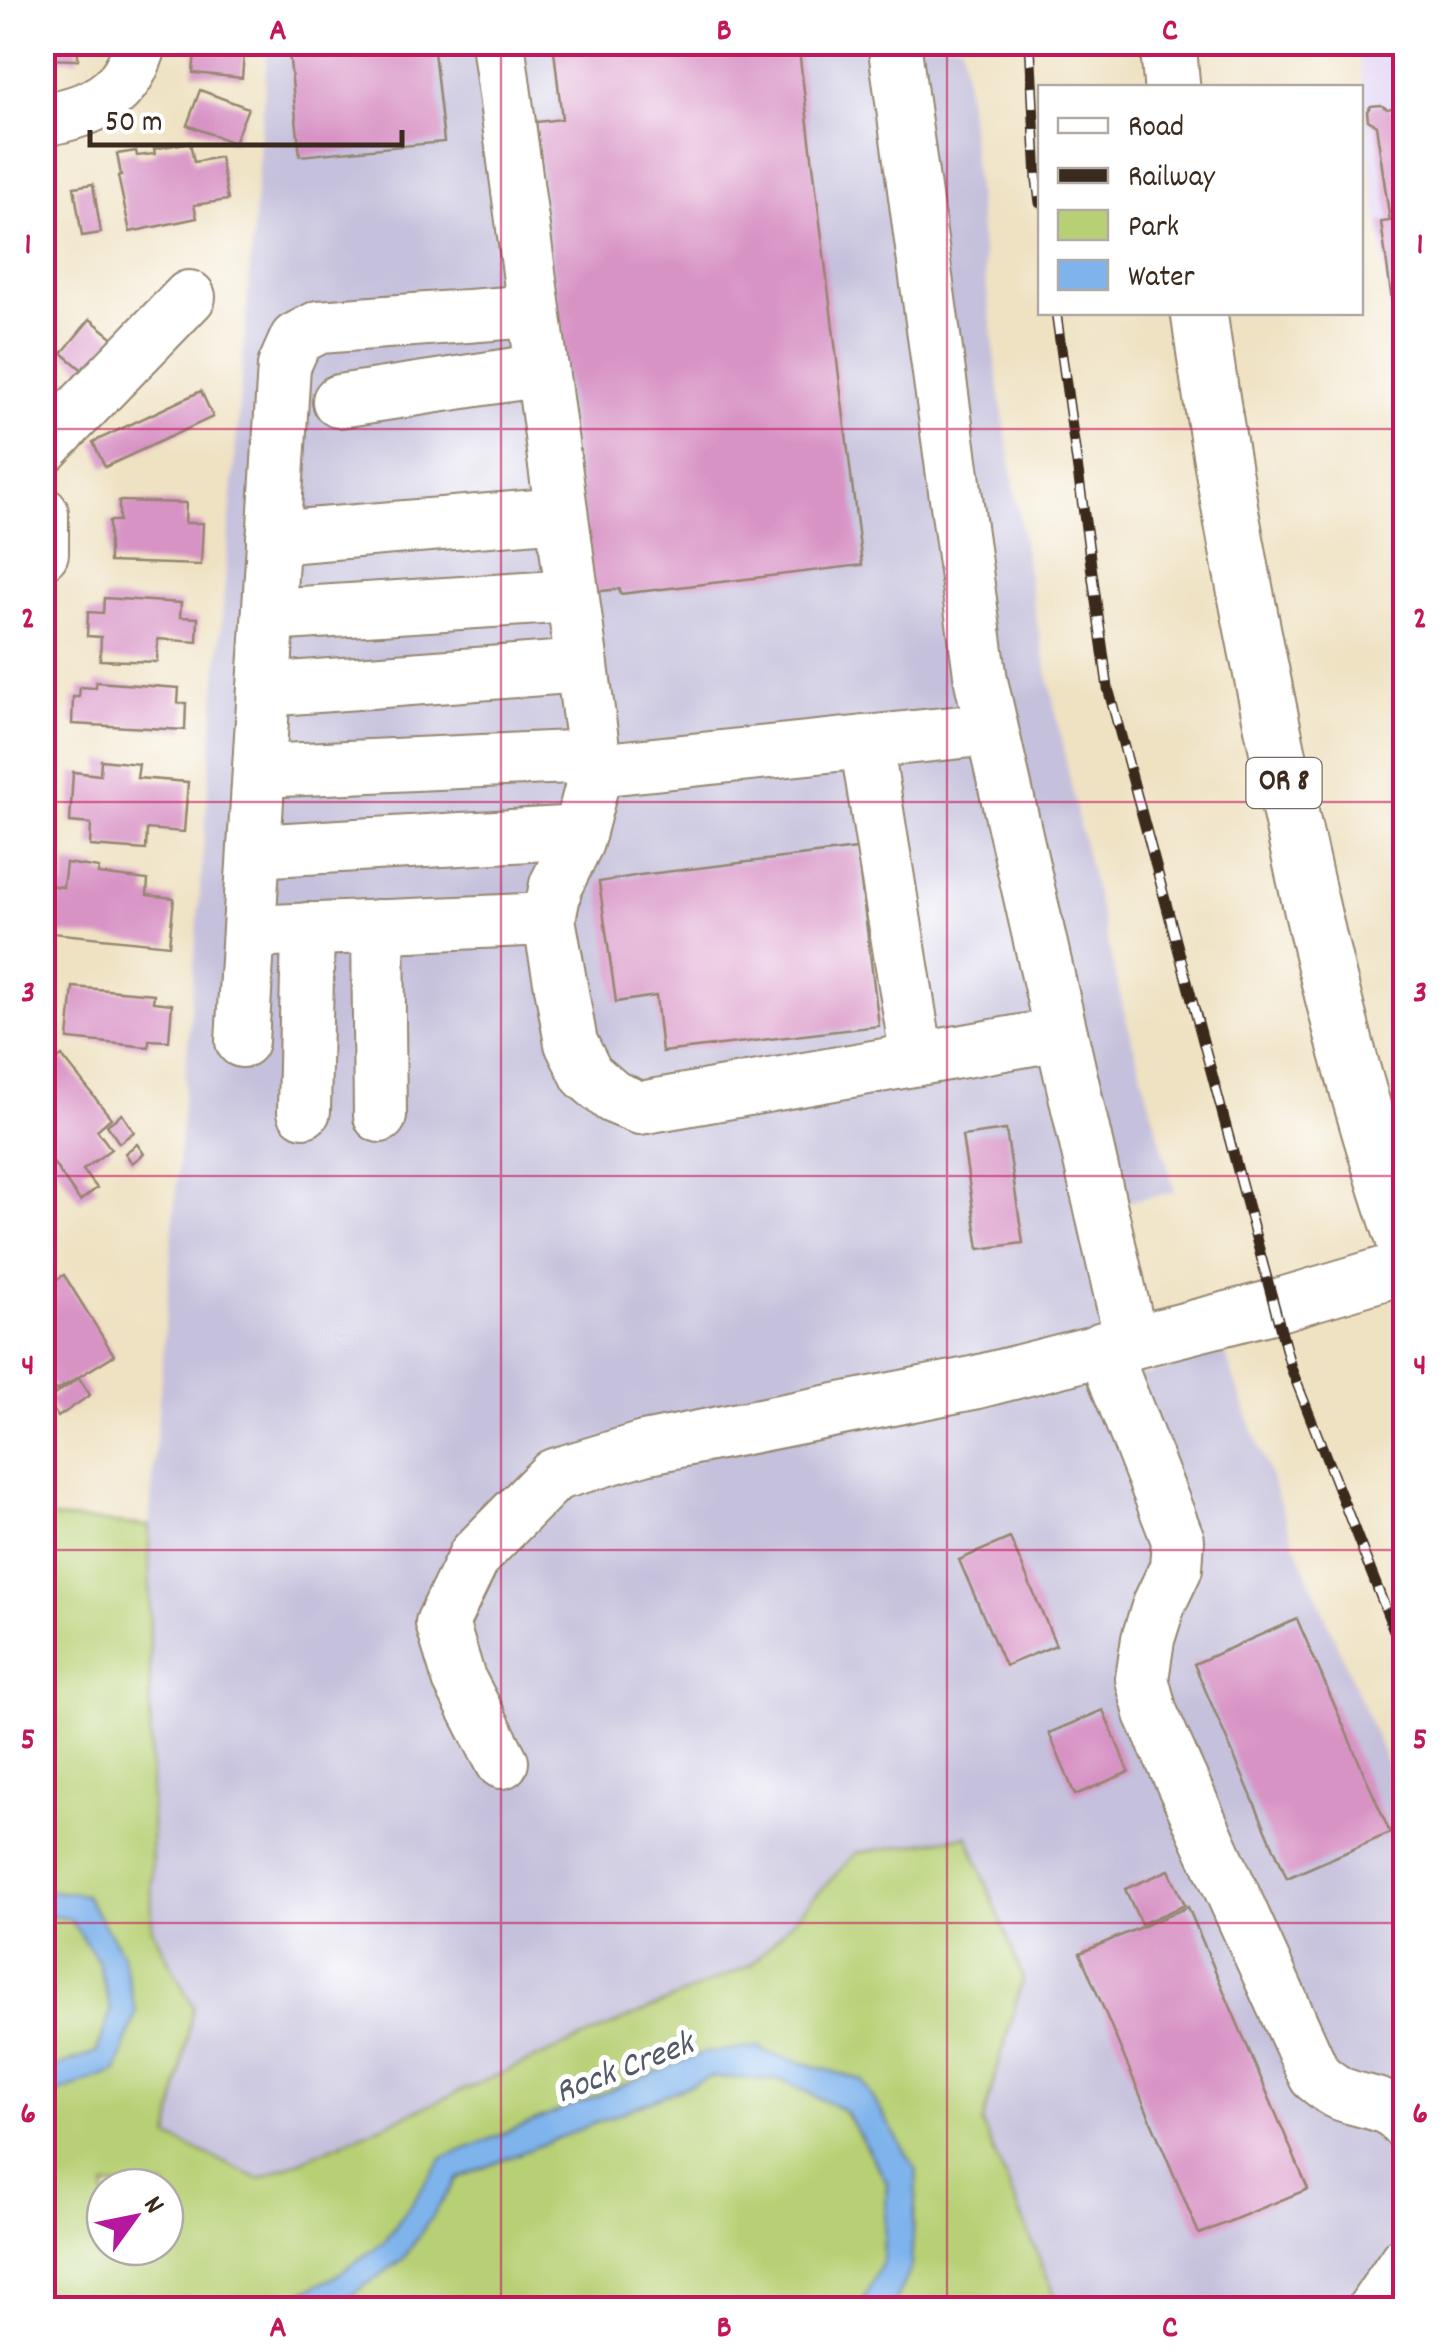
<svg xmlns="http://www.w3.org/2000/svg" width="1448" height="2352" font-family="Dekko,sans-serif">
  <rect width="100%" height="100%" fill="#fff"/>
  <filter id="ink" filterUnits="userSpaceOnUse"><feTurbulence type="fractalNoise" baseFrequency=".01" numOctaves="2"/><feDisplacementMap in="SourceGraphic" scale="20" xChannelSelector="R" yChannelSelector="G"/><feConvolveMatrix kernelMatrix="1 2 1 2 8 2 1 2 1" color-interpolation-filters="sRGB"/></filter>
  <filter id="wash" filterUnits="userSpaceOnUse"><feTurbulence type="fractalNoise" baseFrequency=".0048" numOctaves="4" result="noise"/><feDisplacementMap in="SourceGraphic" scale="40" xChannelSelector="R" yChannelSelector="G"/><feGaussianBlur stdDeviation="2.25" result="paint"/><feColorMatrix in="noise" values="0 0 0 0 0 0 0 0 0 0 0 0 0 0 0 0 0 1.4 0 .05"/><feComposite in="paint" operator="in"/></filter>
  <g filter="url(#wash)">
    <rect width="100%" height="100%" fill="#efe2c3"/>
    <polygon fill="#e1d4f4" points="1358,43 1405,43 1405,420 1370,162"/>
    <polygon fill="#c5c0db" points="268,43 962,43 981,241 999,389 1033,603 1080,828 1123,1007 1175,1192 1099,1207 1144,1376 1224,1351 1295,1544 1405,1806 1405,2309 1061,2309 982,2124 1023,1978 856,1853 751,1965 258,2179 169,2137 193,2006 152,1929 149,1526"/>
    <g fill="#b7d075" stroke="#797d4a" stroke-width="2.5" fill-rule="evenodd">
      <path d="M42 1517 149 1526 152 1929 193 2006 169 2137 259 2179 751 1965 856 1853 968 1836 1023 1978 982 2124 1061 2309H892L911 2266 862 2080 765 2052 759 2047 443 2158 385 2241 333 2278 266 2309H43V2098L117 2071 136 2012 85 1895 43 1890ZM105 2187H165V2247H105Z"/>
      <polygon points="42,1915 70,1918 98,1961 111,2011 97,2052 43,2072"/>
      <polygon points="710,2077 782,2080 844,2111 887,2182 883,2259 860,2309 324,2310 346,2299 403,2259 458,2178"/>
    </g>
    <g fill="#7eb3ec" stroke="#5c6e85" stroke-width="2.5">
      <polygon points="43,1890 85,1895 121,1951 136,2012 117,2071 43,2098 43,2072 97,2052 111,2011 98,1961 70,1919 43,1915"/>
      <polygon points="760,2047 766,2052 862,2080 917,2171 911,2266 892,2309 860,2309 883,2259 887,2182 845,2111 782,2080 710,2077 458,2178 403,2259 346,2299 324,2309 266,2309 333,2278 385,2241 443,2158 703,2053"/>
    </g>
    <g id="blocks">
      <g fill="#d893c5">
        <polygon points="42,42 78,42 78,60 42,59"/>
        <polygon points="196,42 245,42 242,78 193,73"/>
        <polygon points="288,42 433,42 444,142 300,156"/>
        <polygon points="553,42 798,42 862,565 620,594 620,589 593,592 536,122 562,119"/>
        <polygon points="200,90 248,108 234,143 187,125"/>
        <polygon points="1406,95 1406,336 1397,337 1381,222 1390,221 1376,125 1368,120 1367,111 1371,106 1381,105 1387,109 1398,107 1396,96"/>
        <polygon points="190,142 194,162 220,157 228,200 194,205 197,218 130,232 118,176 121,175 117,154 136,151 137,156 155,154 154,149"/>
        <polygon points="93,184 101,233 82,236 74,187"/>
        <polygon points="50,188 56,228 42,230 42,189"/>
        <polygon points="90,319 127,349 98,383 62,353"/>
        <polygon points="201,391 213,417 105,467 93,442"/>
        <polygon points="119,501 186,503 185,523 203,523 201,565 109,562 109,521 119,521"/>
        <polygon points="104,598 181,603 180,617 198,618 197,642 158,639 157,662 100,660 101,637 87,636 88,612 103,613"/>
        <polygon points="96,682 179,688 178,703 186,703 185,730 72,724 73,697 79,697 80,687 96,688"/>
        <polygon points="101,760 139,764 137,778 188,782 184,832 147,829 146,850 90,846 91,824 70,822 73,772 100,775"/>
        <polygon points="857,849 879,1026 662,1052 656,996 616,1002 599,882 640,875"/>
        <polygon points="66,863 99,868 98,874 148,880 147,895 174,898 169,945 42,932 47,885 63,887"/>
        <polygon points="73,987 154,994 153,1002 172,1004 169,1041 149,1040 149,1047 68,1039"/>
        <polygon points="62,1056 111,1118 97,1130 111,1149 83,1170 97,1188 80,1201 42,1147 42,1069"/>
        <polygon points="122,1114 134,1132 119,1143 107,1125"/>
        <polygon points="1006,1130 1023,1243 979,1249 962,1136"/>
        <polygon points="137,1144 144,1154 132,1163 125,1153"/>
        <polygon points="64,1275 114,1355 56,1391 42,1370 42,1288"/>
        <polygon points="79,1378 90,1395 58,1417 47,1400"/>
        <polygon points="1010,1538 1056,1645 1005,1666 959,1560"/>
        <polygon points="1297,1619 1390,1833 1287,1878 1194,1664"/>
        <polygon points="1103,1710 1129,1772 1075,1795 1049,1733"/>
        <polygon points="1169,1870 1185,1905 1141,1924 1125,1889"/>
        <polygon points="1188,1907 1308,2189 1199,2234 1080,1953"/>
      </g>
    </g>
  </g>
  <g filter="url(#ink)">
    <use href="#blocks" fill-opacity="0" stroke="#958670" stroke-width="2.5"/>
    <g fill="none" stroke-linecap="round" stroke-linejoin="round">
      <g stroke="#958670" stroke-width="56">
        <g id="minor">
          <polyline points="498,42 596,770 577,842 556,885 549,919 571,1043 587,1075 613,1097 640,1108 1061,1034"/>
          <polyline points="894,42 981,681 1131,1341"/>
          <path d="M42 120C94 111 127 96 141 42"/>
          <polyline points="339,401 542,370"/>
          <polyline points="42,449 189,297"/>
          <polyline points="42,513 42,553"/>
          <polyline points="273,538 561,514"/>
          <polyline points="269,615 572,596"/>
          <polyline points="264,690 582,666"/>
          <polyline points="866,742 917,1059"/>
          <polyline points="596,770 991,729"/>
          <polyline points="259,771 594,756"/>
          <polyline points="254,851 580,832"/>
          <polyline points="378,926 380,1116"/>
          <polyline points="249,932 549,919"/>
          <polyline points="242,1041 284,366 296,339 319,327 534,311"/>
          <polyline points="304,1111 308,929"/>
          <path d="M1103 1348 1178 1540 1176 1568 1159 1604 1148 1639 1142 1679 1151 1713 1315 2076C1323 2082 1332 2090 1341 2094 1364 2103 1391 2102 1406 2124"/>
          <polyline points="502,1762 459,1679 442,1623 475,1555 554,1475 644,1448 973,1383 1275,1306 1406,1267"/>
          <polyline points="1373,2310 1406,2261"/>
        </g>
      </g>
      <g stroke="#958670" stroke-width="59">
        <g id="major">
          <polyline points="1168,42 1172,88"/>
          <path d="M1199 312C1219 461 1247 607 1278 753 1312 919 1351 1084 1406 1245"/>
        </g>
      </g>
      <use href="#minor" stroke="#fff" stroke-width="52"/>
      <use href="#major" stroke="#fff" stroke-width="55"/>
      <g stroke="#3b2a1e" stroke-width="11">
        <g id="rail">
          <polyline points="1030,42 1037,180 1040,203"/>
          <polyline points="1056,312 1108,688 1291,1368 1406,1661"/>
        </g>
      </g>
      <use href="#rail" stroke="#fff" stroke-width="8" stroke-dasharray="22" stroke-linecap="butt"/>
    </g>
  </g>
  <path fill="none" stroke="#c2185b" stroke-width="2.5" stroke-opacity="0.55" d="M501 42V2310M947 42V2310M42 429H1406M42 802H1406M42 1176H1406M42 1550H1406M42 1923H1406"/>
  <g text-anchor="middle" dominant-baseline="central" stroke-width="10" stroke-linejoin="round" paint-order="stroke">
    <rect fill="#fff" stroke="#766a62" stroke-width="2.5" x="1246.5" y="758" width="75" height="50" rx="8"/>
    <g font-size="30" font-weight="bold" fill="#3b2a1e">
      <text x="1284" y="783">OR 8</text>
    </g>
    <g font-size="35" font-style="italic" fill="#525a66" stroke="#fff">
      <text transform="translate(625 2070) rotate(-21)">Rock Creek</text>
    </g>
  </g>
  <rect width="1448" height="2352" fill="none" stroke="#fff" stroke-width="110"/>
  <rect x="1038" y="85" width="325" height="230" fill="#ffffff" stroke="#b1aaa5" stroke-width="2.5"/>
  <rect x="1058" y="118" width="50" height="15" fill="#ffffff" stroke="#b1aaa5" stroke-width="2.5"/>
  <text x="1128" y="135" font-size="30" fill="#3b2a1e">Road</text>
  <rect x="1058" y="168" width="50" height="15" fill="#3b2a1e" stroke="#b1aaa5" stroke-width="2.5"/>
  <text x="1128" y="185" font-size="30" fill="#3b2a1e">Railway</text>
  <rect x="1058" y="210" width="50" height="30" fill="#b7d075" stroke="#b1aaa5" stroke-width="2.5"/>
  <text x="1128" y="235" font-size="30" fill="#3b2a1e">Park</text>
  <rect x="1058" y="260" width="50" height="30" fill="#7eb3ec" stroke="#b1aaa5" stroke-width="2.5"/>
  <text x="1128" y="285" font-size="30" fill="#3b2a1e">Water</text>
  <g transform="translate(135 2217) rotate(57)"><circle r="48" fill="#ffffff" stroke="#b1aaa5" stroke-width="2.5"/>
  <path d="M0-8L18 38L0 25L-18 38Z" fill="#b5179e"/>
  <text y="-15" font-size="28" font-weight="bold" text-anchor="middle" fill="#3b2a1e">N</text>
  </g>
  <path d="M90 130v15h312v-15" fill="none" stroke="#3b2a1e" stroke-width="5"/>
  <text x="105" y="130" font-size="30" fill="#3b2a1e" stroke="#ffffff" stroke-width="8" paint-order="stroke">50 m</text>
  <rect x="55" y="55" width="1338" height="2242" fill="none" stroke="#c2185b" stroke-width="4"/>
  <g font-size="32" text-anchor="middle" font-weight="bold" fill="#c2185b">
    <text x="278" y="39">A</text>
    <text x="724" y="39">B</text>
    <text x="1170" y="39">C</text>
    <text x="28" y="253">1</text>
    <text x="1420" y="253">1</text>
    <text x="28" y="627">2</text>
    <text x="1420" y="627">2</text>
    <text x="28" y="1001">3</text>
    <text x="1420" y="1001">3</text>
    <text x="28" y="1374">4</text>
    <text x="1420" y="1374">4</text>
    <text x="28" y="1748">5</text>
    <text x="1420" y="1748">5</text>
    <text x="28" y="2122">6</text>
    <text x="1420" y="2122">6</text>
    <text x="278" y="2336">A</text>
    <text x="724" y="2336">B</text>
    <text x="1170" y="2336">C</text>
  </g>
</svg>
